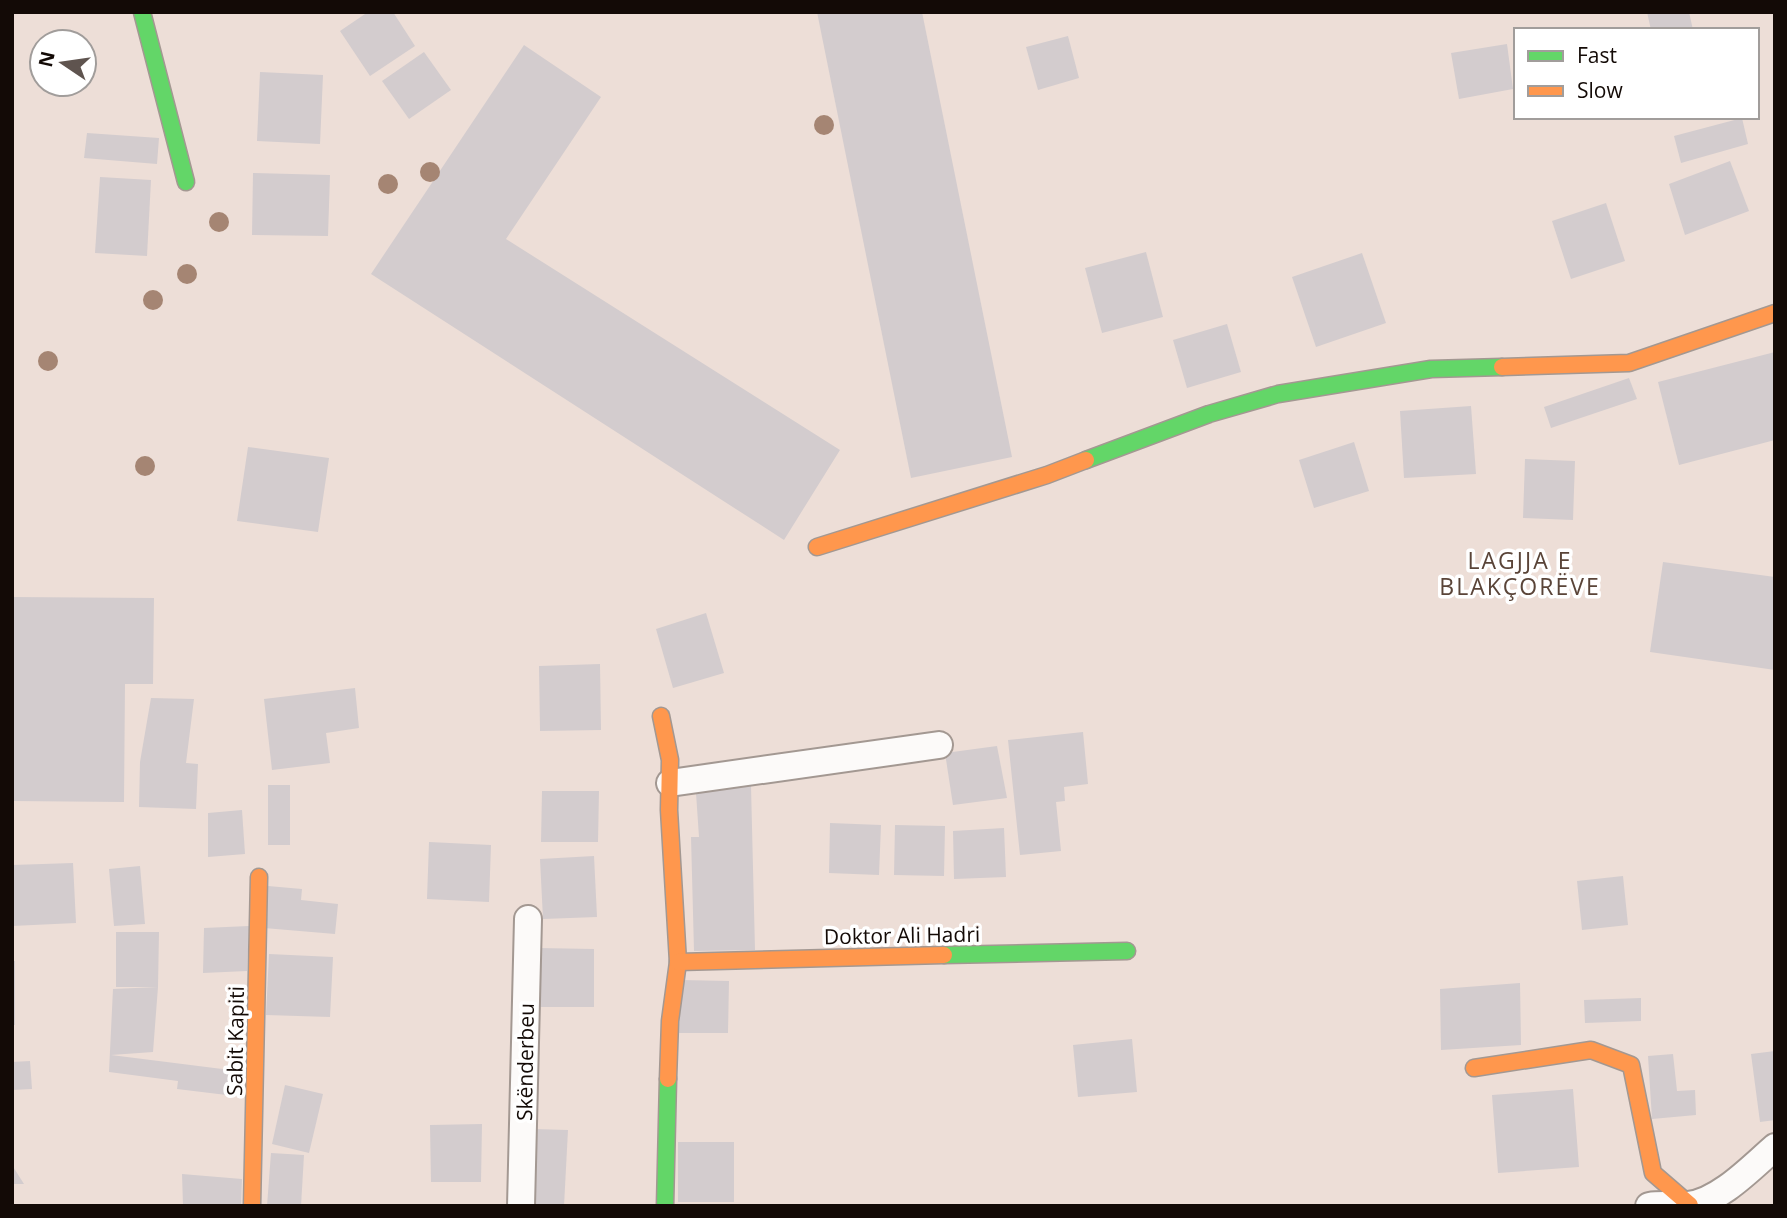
<svg xmlns="http://www.w3.org/2000/svg" width="1787" height="1218" font-family="'Open Sans',sans-serif">
  <rect width="100%" height="100%" fill="#edded7"/>
  <g fill="#d3ccce">
    <polygon points="368,12 393,12 415,46 370,76 340,31"/>
    <polygon points="817,12 922,12 1012,457 911,478"/>
    <polygon points="1647,12 1689,12 1693,30 1651,30"/>
    <polygon points="1068,36 1079,78 1038,90 1026,47"/>
    <polygon points="1507,44 1513,89 1459,99 1451,53"/>
    <polygon points="524,45 601,97 506,239 840,450 784,540 371,274"/>
    <polygon points="424,52 451,90 409,119 382,81"/>
    <polygon points="260,72 323,75 320,144 257,141"/>
    <polygon points="1742,118 1748,144 1681,163 1674,136"/>
    <polygon points="87,133 159,138 157,164 84,158"/>
    <polygon points="1730,161 1749,211 1685,235 1669,184"/>
    <polygon points="253,173 330,175 328,236 252,235"/>
    <polygon points="100,177 151,180 147,256 95,253"/>
    <polygon points="1606,203 1625,261 1571,279 1552,221"/>
    <polygon points="1146,252 1163,317 1102,333 1085,268"/>
    <polygon points="1362,253 1386,323 1316,347 1292,277"/>
    <polygon points="1227,324 1241,372 1187,388 1173,340"/>
    <polygon points="1775,352 1775,440 1679,465 1658,382"/>
    <polygon points="1629,378 1637,399 1551,428 1544,407"/>
    <polygon points="1471,406 1476,474 1404,478 1400,411"/>
    <polygon points="1354,442 1369,491 1314,508 1299,460"/>
    <polygon points="248,447 329,458 318,532 237,521"/>
    <polygon points="1525,459 1575,461 1573,520 1523,518"/>
    <polygon points="1663,562 1775,577 1775,670 1650,652"/>
    <polygon points="12,597 154,598 153,684 125,684 124,802 12,801"/>
    <polygon points="706,613 724,673 673,688 656,629"/>
    <polygon points="600,664 601,730 540,731 539,666"/>
    <polygon points="355,688 359,728 326,733 330,763 272,770 264,699"/>
    <polygon points="151,698 194,699 186,763 198,764 196,809 139,807 140,762"/>
    <polygon points="1083,732 1088,784 1064,787 1065,801 1056,802 1061,851 1020,855 1008,740"/>
    <polygon points="997,746 1007,798 953,805 945,753"/>
    <rect x="268" y="785" width="22" height="60"/>
    <polygon points="751,786 755,950 694,951 691,837 699,837 696,793"/>
    <polygon points="542,791 599,791 598,842 541,842"/>
    <polygon points="242,810 245,854 208,857 208,813"/>
    <polygon points="830,823 881,825 879,875 829,873"/>
    <polygon points="895,825 945,826 944,876 894,875"/>
    <polygon points="1004,828 1006,877 954,879 953,831"/>
    <polygon points="429,842 491,845 489,902 427,899"/>
    <polygon points="594,856 597,917 543,919 540,859"/>
    <polygon points="73,863 76,923 12,926 12,865"/>
    <polygon points="140,866 145,924 114,926 109,869"/>
    <polygon points="1623,876 1628,925 1582,930 1577,881"/>
    <polygon points="268,886 302,889 301,900 338,904 335,934 264,928"/>
    <polygon points="249,926 247,971 203,973 204,928"/>
    <polygon points="116,932 159,932 158,987 116,987"/>
    <polygon points="538,948 594,949 594,1007 537,1007"/>
    <polygon points="269,954 333,957 330,1017 266,1015"/>
    <rect x="12" y="961" width="3" height="64"/>
    <polygon points="680,980 729,981 728,1033 679,1033"/>
    <polygon points="1520,983 1521,1045 1441,1050 1440,989"/>
    <polygon points="158,987 153,1052 111,1055 246,1072 243,1097 177,1089 178,1081 109,1072 113,989"/>
    <polygon points="1641,998 1641,1021 1585,1023 1584,1000"/>
    <polygon points="1132,1039 1137,1092 1078,1097 1073,1045"/>
    <polygon points="1775,1051 1775,1120 1760,1122 1751,1054"/>
    <polygon points="1673,1054 1677,1091 1695,1090 1696,1115 1652,1119 1648,1056"/>
    <polygon points="30,1061 32,1089 12,1090 12,1062"/>
    <polygon points="285,1085 323,1094 309,1153 272,1144"/>
    <polygon points="1573,1089 1579,1167 1498,1173 1492,1095"/>
    <polygon points="482,1124 481,1182 431,1182 430,1125"/>
    <polygon points="533,1129 568,1130 564,1206 530,1206"/>
    <rect x="678" y="1142" width="56" height="60"/>
    <polygon points="271,1153 304,1155 301,1206 267,1206"/>
    <polygon points="12,1165 24,1184 12,1184"/>
    <polygon points="182,1174 242,1179 241,1206 183,1206"/>
  </g>
  <g fill="none" stroke-linecap="round" stroke-linejoin="round">
    <g stroke="#a39892" stroke-width="30">
      <g id="street">
        <polyline points="670,783 939,745"/>
        <polyline points="521,1206 528,919"/>
        <path d="M1649 1206C1662 1204 1675 1206 1688 1205 1719 1202 1752 1167 1775 1147"/>
      </g>
    </g>
    <g stroke="#a39892" stroke-width="19">
      <g id="fast">
        <polyline points="142,12 186,182"/>
        <polyline points="1086,460 1209,414 1278,394 1431,369 1502,367"/>
        <polyline points="944,955 1127,951"/>
        <polyline points="665,1206 668,1079"/>
      </g>
    </g>
    <g stroke="#a39892" stroke-width="19">
      <g id="slow">
        <polyline points="1502,367 1629,363 1775,313"/>
        <polyline points="817,547 1047,475 1086,460"/>
        <polyline points="661,716 670,760 669,810 678,962 670,1021 668,1079"/>
        <polyline points="678,962 944,955"/>
        <polyline points="1474,1068 1591,1050 1631,1065 1653,1173 1690,1205"/>
        <polyline points="252,1206 259,877"/>
      </g>
    </g>
    <use href="#street" stroke="#fcfaf9" stroke-width="26"/>
    <use href="#fast" stroke="#63d668" stroke-width="16"/>
    <use href="#slow" stroke="#ff974d" stroke-width="16"/>
  </g>
  <g fill="#a58573">
    <circle cx="824" cy="125" r="10"/>
    <circle cx="430" cy="172" r="10"/>
    <circle cx="388" cy="184" r="10"/>
    <circle cx="219" cy="222" r="10"/>
    <circle cx="187" cy="274" r="10"/>
    <circle cx="153" cy="300" r="10"/>
    <circle cx="48" cy="361" r="10"/>
    <circle cx="145" cy="466" r="10"/>
  </g>
  <g text-anchor="middle" dominant-baseline="central" stroke-width="7" stroke-linejoin="round" paint-order="stroke">
    <g font-size="21" fill="#130a06" stroke="#fff">
      <text transform="translate(902 935) rotate(-1)">Doktor Ali Hadri</text>
      <text transform="translate(235 1041) rotate(-89)">Sabit Kapiti</text>
      <text transform="translate(525 1062) rotate(-89)">Skënderbeu</text>
    </g>
    <g font-size="23" letter-spacing="2" fill="#5a4438" stroke="#fff">
      <text x="1520" y="560">LAGJJA E<tspan x="1520" dy="26">BLAKÇORËVE</tspan></text>
    </g>
  </g>
  <rect width="1787" height="1218" fill="none" stroke="#130a06" stroke-width="28"/>
  <rect x="1514" y="28" width="245" height="91" fill="#ffffff" stroke="#a19d9b" stroke-width="2"/>
  <rect x="1528" y="51" width="35" height="10" fill="#63d668" stroke="#a19d9b" stroke-width="2"/>
  <text x="1577" y="63" font-size="21" fill="#130a06">Fast</text>
  <rect x="1528" y="86" width="35" height="10" fill="#ff974d" stroke="#a19d9b" stroke-width="2"/>
  <text x="1577" y="98" font-size="21" fill="#130a06">Slow</text>
  <g transform="translate(63 63) rotate(283)"><circle r="33" fill="#ffffff" stroke="#a19d9b" stroke-width="2"/>
  <path d="M0-5L12 26L0 18L-12 26Z" fill="#5f544f"/>
  <text y="-10" font-size="19" font-weight="bold" text-anchor="middle" fill="#130a06">N</text>
  </g>
</svg>
